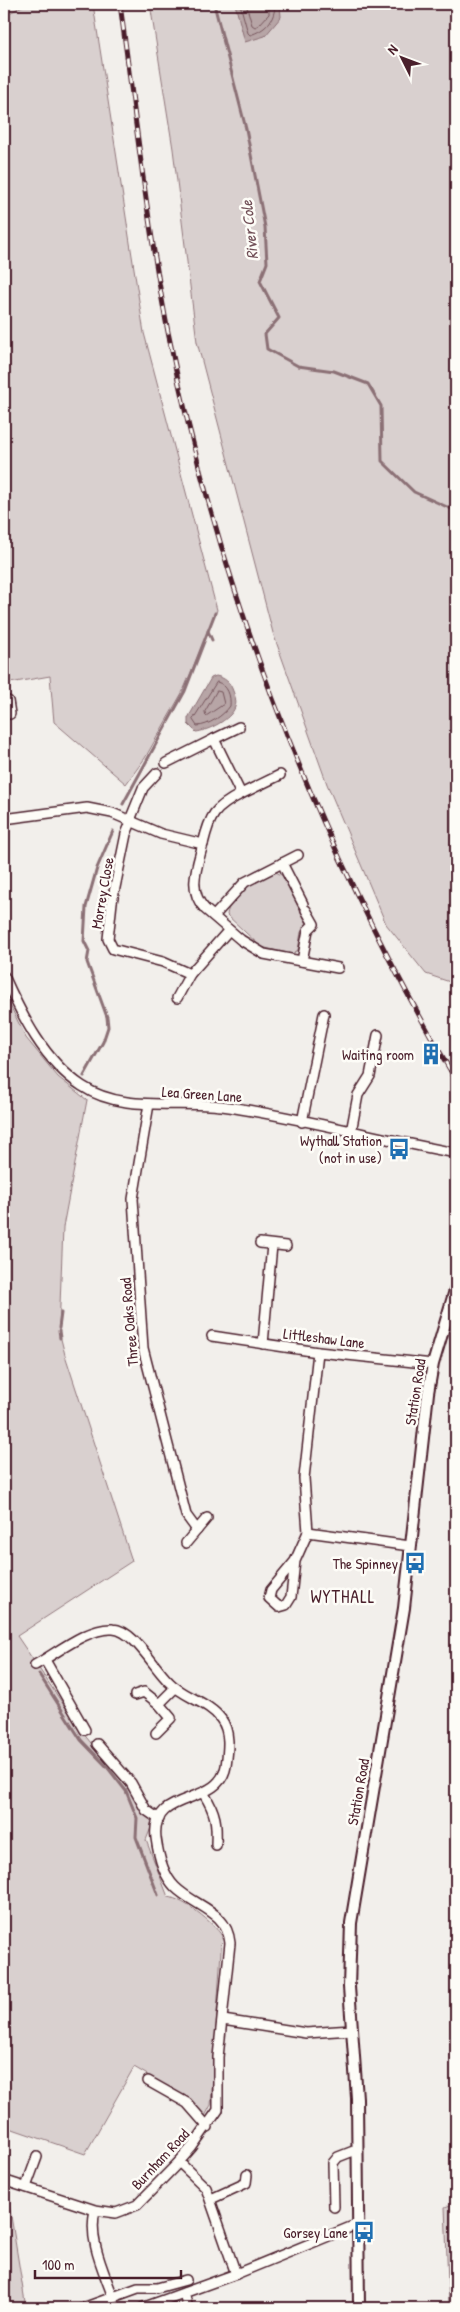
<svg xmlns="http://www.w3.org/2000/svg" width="460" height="2312" font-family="'Patrick Hand',sans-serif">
  <rect width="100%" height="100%" fill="#f2efeb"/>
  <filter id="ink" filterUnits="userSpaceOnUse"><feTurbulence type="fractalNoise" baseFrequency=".02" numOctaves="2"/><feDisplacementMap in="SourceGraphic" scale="10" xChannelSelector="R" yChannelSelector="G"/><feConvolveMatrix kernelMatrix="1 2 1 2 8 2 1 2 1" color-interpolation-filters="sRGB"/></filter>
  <g filter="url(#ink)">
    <g fill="#d9d0cf" stroke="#92787d">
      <polygon points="26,4 93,4 144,333 217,610 183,691 145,758 126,784 54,722 50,676 4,684 4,16"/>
      <polygon points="150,4 456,4 456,984 426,974 386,924 327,784 273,633 197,342 173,149"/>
      <path d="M276 872 283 876 307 924 301 932 298 950 292 954 261 947 227 915C228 898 260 875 276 872Z"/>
      <path d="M4 993 26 1038 58 1077 87 1100 63 1227 59 1331 65 1355 132 1561 17 1636 82 1732 154 1820 146 1840 168 1897C184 1899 214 1923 222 1936L211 2105 205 2116 192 2101 134 2067 85 2154 4 2126Z"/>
      <polygon points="4,2173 26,2308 4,2308"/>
      <polygon points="456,2203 456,2308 449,2308 445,2207"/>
    </g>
    <g fill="#b7a5a6" stroke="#8b6f75">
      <polygon points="235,4 280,4 281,17 265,36 245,42"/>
      <path d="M216 676C225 678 230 682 233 691 235 696 237 702 235 707 231 720 207 731 196 732L188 724V718L211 678Z"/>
    </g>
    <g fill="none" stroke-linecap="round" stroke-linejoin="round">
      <g stroke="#76555c" stroke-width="1">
        <path d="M240 4 248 33 250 35C266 30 275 20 275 4"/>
        <polyline points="246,4 252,25 255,27 259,25 269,14 269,4"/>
        <path d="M217 682C228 685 231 696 230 706 224 715 208 726 197 726L193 720Z"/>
        <polygon points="217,691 221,692 224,704 206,716 205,712"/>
      </g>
      <g stroke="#8b6f75" stroke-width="3">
        <polyline points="214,4 246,129 265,227 267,263 260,281 279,318 265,334 267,349 298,366 334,371 368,384 381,406 382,461 414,492 456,511"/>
        <polyline points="208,631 212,640"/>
        <polyline points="123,804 185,691 215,613"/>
        <polyline points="84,1076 103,1042 108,1027 107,1017 87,962 89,951 84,941 86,907 97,868 113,831"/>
        <polyline points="59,1328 61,1313"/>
        <polyline points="59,1331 60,1338"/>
        <polyline points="39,1674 81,1740 108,1768 126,1791 137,1818 136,1837 158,1895"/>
      </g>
      <g stroke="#4a1f2b" stroke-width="12">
        <g id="minor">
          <polyline points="4,700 8,701 10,714"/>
          <polyline points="214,739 239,727"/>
          <path d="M166 763 214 739 241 794C214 808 210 815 203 844"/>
          <polyline points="241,794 280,775"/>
          <path d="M4 819 87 808 112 813 161 834 203 844C197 867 187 890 205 909L241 940 264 954 338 968"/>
          <polyline points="130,820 143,788 157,773"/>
          <polyline points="132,820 126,834 112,902 108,939 113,949 163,962 190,974 229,930"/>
          <polyline points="282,863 303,904"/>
          <polyline points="214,916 245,882 298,855"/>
          <polyline points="302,961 308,930 314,924 306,910"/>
          <path d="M4 976C22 1016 44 1061 82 1086 122 1113 177 1100 222 1106 301 1117 378 1139 456 1153"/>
          <polyline points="177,998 190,974"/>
          <polyline points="149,1104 133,1199 143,1348 186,1515 197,1530"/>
          <polyline points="302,1122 324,1014"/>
          <polyline points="351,1132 358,1095 370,1076 378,1035"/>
          <polyline points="260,1243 286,1246"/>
          <polyline points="212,1336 318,1352 433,1364"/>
          <polyline points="263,1344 272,1245"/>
          <polyline points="318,1352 304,1478 308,1532 410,1546"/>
          <polyline points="186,1543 207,1518"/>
          <polyline points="295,1561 291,1597 286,1605 279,1607 269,1598 271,1590 295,1561 308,1532"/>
          <polyline points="45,1660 85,1730"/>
          <polyline points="135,1695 144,1692 159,1704 175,1688"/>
          <polyline points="156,1733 171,1718 159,1704"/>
          <polyline points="97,1744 131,1783 146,1810 159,1819"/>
          <path d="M204 1794C216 1813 217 1823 216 1845"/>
          <polyline points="223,2020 306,2033 352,2030"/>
          <polyline points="148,2081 187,2103 208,2127"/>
          <polyline points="179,2162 206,2188 236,2274"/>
          <path d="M9 2182 95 2210 116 2213 137 2205 179 2162 192 2147 218 2110V2057L230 1943C227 1910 195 1907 175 1887 163 1875 158 1853 156 1838 150 1788 219 1808 226 1766 228 1751 231 1732 221 1719 209 1702 183 1697 169 1682 154 1668 134 1630 113 1629 88 1627 57 1653 35 1665"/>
          <polyline points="26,2187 37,2157"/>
          <polyline points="211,2199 246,2183 247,2175"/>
          <polyline points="334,2207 333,2163 338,2157 356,2150"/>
          <path d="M95 2210C88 2240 103 2269 113 2297"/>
          <polyline points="184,2293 188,2308"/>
          <polyline points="83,2308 138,2288 157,2288 186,2280"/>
          <polyline points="142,2308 236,2274 358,2224"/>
        </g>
      </g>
      <g stroke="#4a1f2b" stroke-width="14">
        <polyline id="tertiary" points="359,2308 357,2098 349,1987 351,1923 404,1608 428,1393 433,1364 456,1287"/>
      </g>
      <use href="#minor" stroke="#fdfcf7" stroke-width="9"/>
      <use href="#tertiary" stroke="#fdfcf7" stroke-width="10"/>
      <g stroke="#4a1f2b" stroke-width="5">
        <path id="rail" d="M120 4C135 113 147 223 168 332 221 598 319 847 456 1080"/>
      </g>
      <use href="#rail" stroke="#fdfcf7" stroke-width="3" stroke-dasharray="9" stroke-linecap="butt"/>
    </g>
  </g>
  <defs>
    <g id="building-bare" transform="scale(1.725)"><path d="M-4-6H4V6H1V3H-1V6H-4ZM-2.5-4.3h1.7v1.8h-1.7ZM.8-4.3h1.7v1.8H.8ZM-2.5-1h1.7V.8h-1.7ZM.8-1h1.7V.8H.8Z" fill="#1f6fb2" stroke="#fdfcf7" stroke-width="2.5" paint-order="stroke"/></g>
    <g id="bus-bare" transform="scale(1.725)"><path d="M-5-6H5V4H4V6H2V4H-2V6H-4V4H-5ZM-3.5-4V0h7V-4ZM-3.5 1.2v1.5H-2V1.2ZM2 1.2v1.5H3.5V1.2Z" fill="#1f6fb2" stroke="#fdfcf7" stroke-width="2.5" paint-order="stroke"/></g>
  </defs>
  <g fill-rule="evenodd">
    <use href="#building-bare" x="431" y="1054"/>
    <use href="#bus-bare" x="399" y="1149"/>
    <use href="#bus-bare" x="415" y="1563"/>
    <use href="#bus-bare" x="364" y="2232"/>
  </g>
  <g text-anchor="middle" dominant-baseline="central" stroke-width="5" stroke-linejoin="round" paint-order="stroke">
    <g font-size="15" fill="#4a1f2b" stroke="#fdfcf7">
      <text transform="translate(102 893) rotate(-80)">Morrey Close</text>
      <text transform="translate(202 1094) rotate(4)">Lea Green Lane</text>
      <text transform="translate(129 1322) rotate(-95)">Three Oaks Road</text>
      <text transform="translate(324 1338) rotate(7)">Littleshaw Lane</text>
      <text transform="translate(415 1392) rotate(-81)">Station Road</text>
      <text transform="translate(358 1792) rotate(-80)">Station Road</text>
      <text transform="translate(160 2159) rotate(-47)">Burnham Road</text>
    </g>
    <g font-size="15" fill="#4a1f2b" stroke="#fdfcf7" text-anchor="end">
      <text x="414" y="1054">Waiting room</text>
      <text x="382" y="1140">Wythall Station<tspan x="382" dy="17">(not in use)</tspan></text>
      <text x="398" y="1563">The Spinney</text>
      <text x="348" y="2232">Gorsey Lane</text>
    </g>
    <g font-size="16" font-style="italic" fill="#704e56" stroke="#fdfcf7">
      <text transform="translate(249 230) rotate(-96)">River Cole</text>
    </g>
    <g font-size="18" letter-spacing="1" fill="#4a1f2b" stroke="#fdfcf7">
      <text x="343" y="1596">WYTHALL</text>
    </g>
  </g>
  <rect width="460" height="2312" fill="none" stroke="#fdfcf7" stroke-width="20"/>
  <rect x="10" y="10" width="440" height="2292" fill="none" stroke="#4a1f2b" stroke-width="2" filter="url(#ink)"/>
  <g transform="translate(402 58) rotate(312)" stroke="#fdfcf7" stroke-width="4" paint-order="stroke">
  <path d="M0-4L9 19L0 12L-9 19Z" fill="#4a1f2b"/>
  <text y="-8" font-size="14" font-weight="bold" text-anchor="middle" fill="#4a1f2b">N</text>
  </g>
  <path d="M35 2270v8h146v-8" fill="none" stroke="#4a1f2b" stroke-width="2.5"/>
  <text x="42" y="2270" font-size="15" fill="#4a1f2b" stroke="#fdfcf7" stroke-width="4" paint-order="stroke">100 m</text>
</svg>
